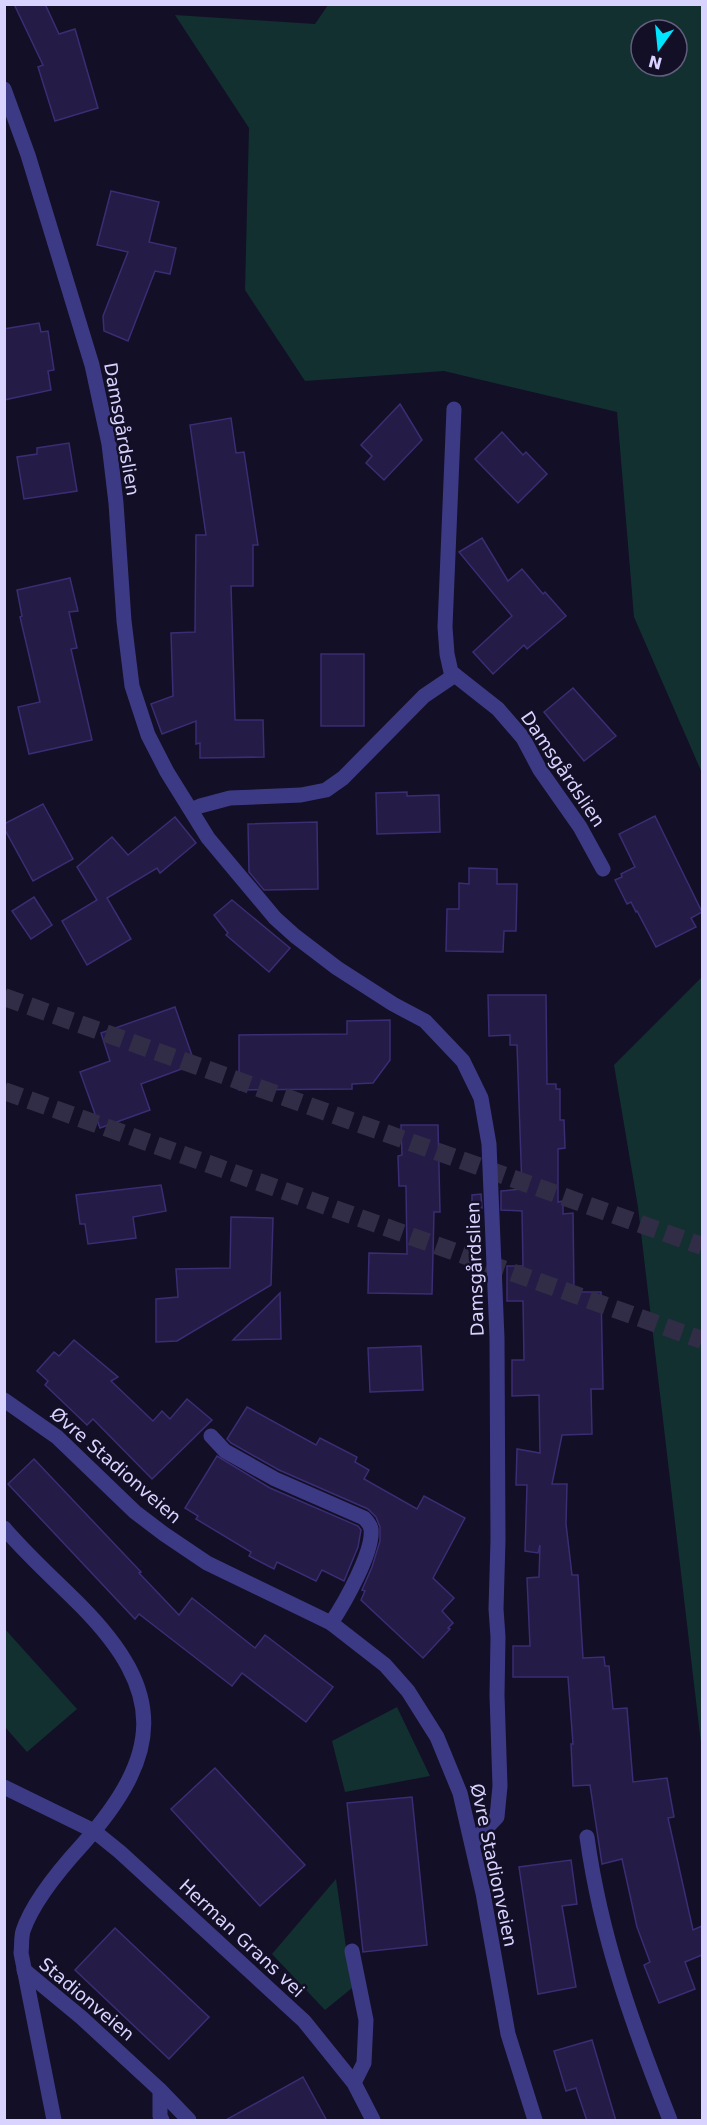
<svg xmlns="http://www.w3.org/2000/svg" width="707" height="2125" font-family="'DejaVu Sans',sans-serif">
  <rect width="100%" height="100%" fill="#130f26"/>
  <g fill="#12302f" fill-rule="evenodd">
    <path d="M328 5H702V773L634 617 617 412 444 371 305 381 245 290 249 128 175 15 315 24ZM641 30H677V66H641Z"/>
    <polygon points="702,977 702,1752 638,1207 614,1065"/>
    <polygon points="4,1628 77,1709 27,1752 5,1727"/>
    <polygon points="397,1707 430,1776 345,1792 332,1741"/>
    <polygon points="336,1879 352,1988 325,2010 272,1954"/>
  </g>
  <g fill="#241b47" stroke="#3b2d73" stroke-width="1.5">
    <polygon points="14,4 45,4 59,34 75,29 98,108 55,121 38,67 43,65"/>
    <polygon points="111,191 159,202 149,242 176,248 170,274 155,271 128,341 104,331 103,316 128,252 97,245"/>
    <polygon points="39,323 41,332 48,331 54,370 48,371 51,390 4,400 4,329"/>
    <polygon points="400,404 422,440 384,480 366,463 372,456 361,445"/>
    <polygon points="231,418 236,453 244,452 258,545 253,545 253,586 231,586 235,720 263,720 264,757 200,758 200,743 196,744 196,721 162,734 151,704 173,696 171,633 195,632 196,535 206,535 190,425"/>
    <polygon points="502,432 523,455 526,452 547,474 518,503 475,459"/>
    <polygon points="69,443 77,491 24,499 17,457 37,454 37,448"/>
    <polygon points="482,538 508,581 522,569 543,594 545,592 566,616 527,649 524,645 493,674 473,652 512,616 459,552"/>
    <polygon points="70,578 78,611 69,612 77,648 71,649 92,740 29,754 18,707 40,702 20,617 22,616 17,590"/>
    <rect x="321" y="654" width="43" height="72"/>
    <polygon points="573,688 616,736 584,761 544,712"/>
    <polygon points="407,792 407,796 439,795 440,832 377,834 376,793"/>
    <polygon points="43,804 73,859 33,881 4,828 4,824"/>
    <polygon points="655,816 702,912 691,918 696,927 656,947 637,911 636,912 631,902 627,904 615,880 622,877 621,874 635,867 619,834"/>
    <polygon points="175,817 196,843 160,873 157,868 107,898 131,939 87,965 62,921 97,900 77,867 112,837 128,855"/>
    <polygon points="317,822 318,889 264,890 249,872 248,824"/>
    <polygon points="469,868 497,869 497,884 517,884 516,931 504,931 503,952 446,951 447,909 459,909 459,883 469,884"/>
    <polygon points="34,897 52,925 31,939 12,911"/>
    <polygon points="232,900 290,948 269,972 226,935 228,933 214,915"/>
    <polygon points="488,995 546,995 547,1084 556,1084 556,1089 560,1089 560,1120 564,1120 565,1148 558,1149 558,1202 563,1201 563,1214 573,1213 574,1292 601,1292 603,1389 591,1389 592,1434 562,1435 552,1484 567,1484 566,1524 572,1575 578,1575 583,1658 604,1657 605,1666 609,1666 613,1709 627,1708 633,1782 667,1778 674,1817 668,1818 693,1930 702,1926 702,1955 685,1962 695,1989 659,2003 644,1965 650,1962 637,1927 622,1859 602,1864 590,1785 573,1786 571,1744 573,1744 568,1677 513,1677 513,1646 530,1646 527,1578 539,1577 540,1545 538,1553 525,1551 527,1485 516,1485 517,1449 540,1453 539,1395 512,1396 512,1360 524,1360 523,1301 507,1301 507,1266 523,1266 522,1211 501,1210 501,1191 522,1189 517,1045 510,1045 510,1035 489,1036"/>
    <polygon points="175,1007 195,1064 141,1084 150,1110 100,1128 80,1072 110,1061 101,1033"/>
    <polygon points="390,1020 390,1060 373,1083 352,1084 352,1089 239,1090 239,1035 347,1034 347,1021"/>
    <polygon points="401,1125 438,1125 440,1212 434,1212 432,1294 368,1293 369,1253 407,1254 406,1186 399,1186 398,1156 402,1155"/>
    <polygon points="161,1185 166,1211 133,1217 136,1238 88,1244 85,1224 80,1224 76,1195"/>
    <polygon points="481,1194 482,1208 472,1208 472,1195"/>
    <polygon points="231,1217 273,1218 271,1285 177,1341 156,1342 156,1299 178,1297 176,1269 230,1268"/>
    <polygon points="280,1293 281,1339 233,1340"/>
    <polygon points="74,1340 118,1377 111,1381 153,1421 162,1411 170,1419 187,1399 212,1420 152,1479 93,1419 87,1425 45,1385 48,1381 37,1371 54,1352 59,1356"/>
    <polygon points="421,1346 423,1390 370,1392 368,1348"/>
    <polygon points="247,1407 316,1445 320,1438 357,1457 355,1462 369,1470 364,1479 417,1509 424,1496 465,1518 433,1578 454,1598 442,1611 453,1623 448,1628 450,1629 423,1658 361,1600 365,1591 362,1590 372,1567 380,1541 380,1527 376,1517 368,1509 279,1470 231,1443 227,1439"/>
    <polygon points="217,1456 270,1488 358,1526 361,1530 358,1547 344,1581 322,1570 316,1581 277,1562 274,1569 249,1556 251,1552 196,1519 198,1516 185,1508"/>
    <polygon points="34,1459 141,1572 139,1573 179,1615 192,1598 255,1648 265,1635 333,1687 306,1722 242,1673 232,1686 139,1614 135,1619 8,1484"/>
    <polygon points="215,1768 305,1865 260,1906 171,1809"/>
    <polygon points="412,1797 427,1945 363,1952 347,1803"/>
    <polygon points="571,1860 577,1904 562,1906 576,1987 538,1994 519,1867"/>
    <polygon points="115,1928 209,2017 169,2059 75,1970"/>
    <polygon points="592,2040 616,2121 587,2121 576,2088 566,2091 554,2051"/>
    <polygon points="303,2077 327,2121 224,2121"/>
  </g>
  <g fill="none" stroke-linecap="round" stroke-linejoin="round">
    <g stroke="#312d47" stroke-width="18" stroke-dasharray="18 9" stroke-linecap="butt">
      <polyline points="4,997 702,1246"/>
      <polyline points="4,1091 702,1340"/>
    </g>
    <g stroke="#3d3a85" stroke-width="15">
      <polyline points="4,89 28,155 92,365 109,444 116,503 124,621 132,686 148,735 167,772 208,838 275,918 295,936 337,968 393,1004 425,1021 463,1061 481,1098 489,1144 497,1338 498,1540 496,1609 498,1637 497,1695 500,1786 497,1817 472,1843"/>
      <polyline points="454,409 445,627 447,654 451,672 498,709 523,738 540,770 580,827 603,869"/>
      <polyline points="191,810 200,806 230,798 301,795 326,790 343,778 424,696 455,675"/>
      <polyline points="4,1400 57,1437 135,1512 164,1534 207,1563 331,1623 385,1665 408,1691 437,1737 460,1793 483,1893 508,2034 535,2120"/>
      <path d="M211 1436 225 1451 275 1479 364 1518C367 1521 370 1524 371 1529 374 1551 344 1604 331 1623"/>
      <path d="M4 1528C28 1556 55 1580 81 1606 167 1693 162 1755 82 1845 61 1868 33 1901 23 1931 21 1938 22 1946 21 1953L54 2120"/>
      <polyline points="4,1787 94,1831 120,1852 304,2021 354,2083 373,2120"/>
      <path d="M587 1837C601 1938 633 2026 670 2120"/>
      <polyline points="352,1951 366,2020 364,2063 354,2083"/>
      <polyline points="24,1970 82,2018 160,2090 189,2120"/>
      <polyline points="160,2090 160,2116 162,2120"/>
    </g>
  </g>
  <g text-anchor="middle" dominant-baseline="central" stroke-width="5" stroke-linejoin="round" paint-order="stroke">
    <g font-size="18" fill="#d9d4ff" stroke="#130f26">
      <text transform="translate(122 429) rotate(80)">Damsgårdslien</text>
      <text transform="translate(563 769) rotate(56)">Damsgårdslien</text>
      <text transform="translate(475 1269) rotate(-92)">Damsgårdslien</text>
      <text transform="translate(116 1465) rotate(41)">Øvre Stadionveien</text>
      <text transform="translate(494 1865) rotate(78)">Øvre Stadionveien</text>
      <text transform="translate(242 1938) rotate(43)">Herman Grans vei</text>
      <text transform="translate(87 1999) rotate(40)">Stadionveien</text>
    </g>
  </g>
  <rect width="707" height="2125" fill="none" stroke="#d9d4ff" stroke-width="12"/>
  <g transform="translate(659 48) rotate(195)"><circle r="28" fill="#130f26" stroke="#625e7d" stroke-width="1.5"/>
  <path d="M0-4.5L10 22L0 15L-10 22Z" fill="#00e5ff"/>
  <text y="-9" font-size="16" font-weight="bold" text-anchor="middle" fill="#d9d4ff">N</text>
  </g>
</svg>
